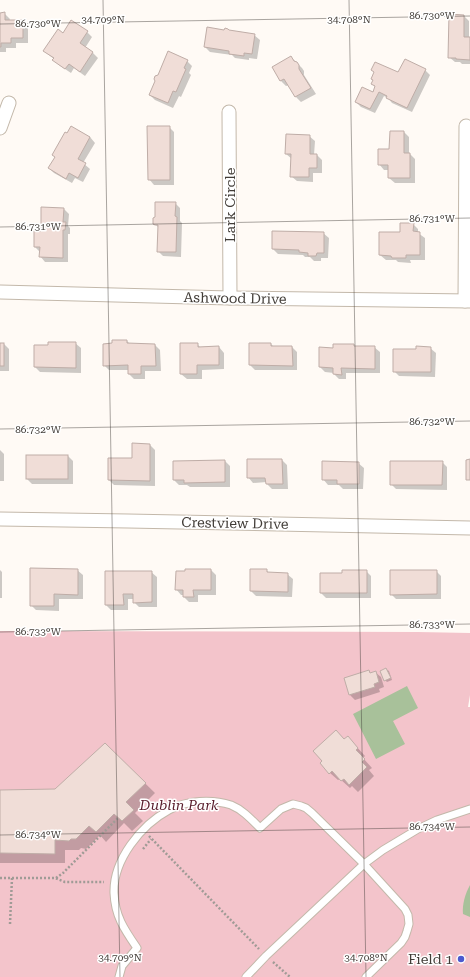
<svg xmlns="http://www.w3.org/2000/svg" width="470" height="977" font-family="'Roboto Serif',serif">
  <rect width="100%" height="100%" fill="#fffaf5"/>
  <polygon fill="#f3c4cb" points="0,631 418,632 470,633 470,695 468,707 470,707 470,977 0,977"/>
  <g fill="#a8c19a">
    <polygon points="407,686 418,708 393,721 405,744 376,759 353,714"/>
    <path d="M470 885V917L463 914C462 905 465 894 470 885Z"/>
  </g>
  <g fill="#0003">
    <polygon points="4,13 10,19 9,21 23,21 28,26 28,43 16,43 16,48 6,48 6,52 0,52 0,14"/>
    <polygon points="464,16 469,21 469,38 470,38 470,64 462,64 460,62 455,62 449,57"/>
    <polygon points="207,28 254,35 260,40 257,59 249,58 249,60 235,58 232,55 210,52 205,47"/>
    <polygon points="87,32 92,37 85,48 93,53 98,58 85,76 74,68 71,73 59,65 54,60 54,59 44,51 63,34"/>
    <polygon points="291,57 302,68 304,71 304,75 316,94 301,102 296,97 289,85 286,86 281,81 273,67"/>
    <polygon points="187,61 192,66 189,73 191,75 181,97 179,96 173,108 155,100 150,95 156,81"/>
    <polygon points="425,70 430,75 412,112 392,103 388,98 384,96 375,113 361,107 356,102 373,93 376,87 372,84 398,73"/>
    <polygon points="169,127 174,132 174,185 154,185 149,179"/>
    <polygon points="71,128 90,137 95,143 83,163 90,169 83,182 75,178 72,183 54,173 49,168"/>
    <polygon points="404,132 409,137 409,154 410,154 415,159 415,183 395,183 389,178 389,170 384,170 379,164"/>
    <polygon points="309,136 315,141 314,155 317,155 322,160 322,173 313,173 313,182 297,181 291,176 292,159 286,154"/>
    <polygon points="175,203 180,208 180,221 182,223 181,257 163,256 158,251 159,228 154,223"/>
    <polygon points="64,209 69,214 68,226 70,228 70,234 68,234 68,262 45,262 40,256 40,252 35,247 41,232"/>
    <polygon points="413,224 418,229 418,233 425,238 425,260 410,260 411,263 398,262 396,260 386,260 380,255 401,233"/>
    <polygon points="273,232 323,233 329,238 328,258 321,258 321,261 314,261 310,257 305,257 303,255 278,254 273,249"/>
    <polygon points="127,341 130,344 155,345 160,350 161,371 145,371 145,379 134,379 129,374 129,370 109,370 104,365"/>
    <polygon points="75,343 81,348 81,373 40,372 35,367 49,346"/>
    <polygon points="0,344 4,344 9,349 9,371 0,371"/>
    <polygon points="197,344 201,348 219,347 224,353 224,369 202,370 202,379 187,379 181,374"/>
    <polygon points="271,344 274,347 292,347 297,352 297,370 255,370 250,365"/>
    <polygon points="353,345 355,347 374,347 380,352 380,373 346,373 346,379 339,379 334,374 334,373 325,372 320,367"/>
    <polygon points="430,348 436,353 435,377 399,376 394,371 417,350"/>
    <polygon points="150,445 155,450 155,486 114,485 109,480"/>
    <polygon points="0,450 4,454 4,481 0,481"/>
    <polygon points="27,456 68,456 73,461 73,484 32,484 27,479"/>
    <polygon points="282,460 287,465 288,489 272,489 267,484 267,482 253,483 248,477"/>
    <polygon points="225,461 230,466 230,487 190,487 187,485 179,485 174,480"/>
    <polygon points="442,462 447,467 447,490 396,489 391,484"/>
    <polygon points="358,463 364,468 363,489 343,489 339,485 328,485 323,479"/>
    <polygon points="0,570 2,572 2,598 0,598"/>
    <polygon points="77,570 83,575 83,599 59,599 59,611 36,610 31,605"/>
    <polygon points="211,570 216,575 216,595 198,595 198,602 189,602 184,597 184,595 181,595 176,589"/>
    <polygon points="266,570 270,574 287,574 293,579 292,597 256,596 251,591"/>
    <polygon points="366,571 371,576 371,598 326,598 321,593"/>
    <polygon points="436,571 441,576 441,599 396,599 391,594"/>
    <polygon points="106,572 151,572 157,577 157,607 139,607 134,602 134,599 128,599 128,610 111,610 106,605"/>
    <polygon points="386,669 389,671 392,680 387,682 385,680"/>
    <polygon points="369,671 371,674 375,672 381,677 384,687 379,689 380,692 355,700 350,695"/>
    <polygon points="345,740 355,745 365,756 363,758 372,768 369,770 374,776 358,792 352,786 350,788 340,779 338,780 330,773"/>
    <polygon points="105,744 155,793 135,813 143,821 132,831 124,823 106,842 100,835 86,849 81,848 79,850 65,850 65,863 0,863 0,791 56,790"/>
  </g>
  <g fill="#f0ddd7" stroke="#bfada7">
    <polygon points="5,12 5,20 23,20 23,38 11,38 11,43 1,43 1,47 0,47 0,13"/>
    <polygon points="449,14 464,15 464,37 470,37 470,60 456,59 456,58 448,58"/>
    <polygon points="71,20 88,31 80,43 93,52 80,72 69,64 65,69 52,60 54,58 43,51 58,29 63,33"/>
    <polygon points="207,27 224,30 225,28 228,29 229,30 255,34 252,54 244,53 244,56 229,54 229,51 204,47"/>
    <polygon points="168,51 188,60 184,68 186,69 176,92 173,91 168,103 149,95 155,81 154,79 155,76 158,75"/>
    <polygon points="291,56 294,61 297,62 299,65 299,69 311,88 295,97 284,79 280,81 272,67"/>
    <polygon points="405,59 426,69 407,108 386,98 387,96 379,92 370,109 355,102 362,87 373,92 375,86 371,84 373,80 371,79 374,72 371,70 375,62 398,72"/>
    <polygon points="71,126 90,137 78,159 86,163 78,178 69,173 66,179 48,168 55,157 52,155 65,132 67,133"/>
    <polygon points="147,126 170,126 170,180 148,180"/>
    <polygon points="390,131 404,131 404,153 410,153 410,178 388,178 388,165 378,165 378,149 389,149"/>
    <polygon points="286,134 310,135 310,154 317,154 317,168 309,168 309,177 290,177 291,154 285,154"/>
    <polygon points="155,202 176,202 175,216 177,217 176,252 157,252 158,225 155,225 153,224 153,218 155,217"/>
    <polygon points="41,207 64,208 63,222 66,222 65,230 63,230 63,258 39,257 40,247 34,247 34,231 41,231"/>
    <polygon points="400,223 414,223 413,231 420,232 420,255 406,255 406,258 392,258 391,256 379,255 379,232 400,232"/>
    <polygon points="272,231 324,232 324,253 317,253 316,256 308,256 308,253 299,252 299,250 272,249"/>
    <polygon points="112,340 127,340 127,343 155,344 156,366 141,366 141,374 128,374 128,365 103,366 103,344 112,343"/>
    <polygon points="48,342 76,342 76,368 34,367 34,345 48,345"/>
    <rect x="0" y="343" width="4" height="23"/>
    <polygon points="180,343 198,343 198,347 219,346 219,365 197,365 197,374 180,374"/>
    <polygon points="249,343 271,343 271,346 292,346 293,366 249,365"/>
    <polygon points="333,344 354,344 354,346 375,346 375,369 341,368 342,375 333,374 333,368 319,367 319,347 333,348"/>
    <polygon points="416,346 431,347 431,372 393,372 393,349 416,349"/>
    <polygon points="132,443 150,444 150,481 108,480 108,458 132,458"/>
    <rect x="26" y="455" width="42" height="24"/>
    <polygon points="247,459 282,459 283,484 266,484 265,478 247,478"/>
    <polygon points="470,459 470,480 466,480 466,460"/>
    <polygon points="225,460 225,482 184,483 184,480 173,480 173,461"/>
    <polygon points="322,461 359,462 359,484 337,484 337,480 322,480"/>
    <polygon points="390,461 443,461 442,485 390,485"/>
    <polygon points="30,568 78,569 78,595 54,594 54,606 30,606"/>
    <polygon points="185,569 211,569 211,590 193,590 194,597 183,597 183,590 175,590 176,571 185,571"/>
    <polygon points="250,569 267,569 267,572 288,573 288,592 250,591"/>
    <polygon points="342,570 367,570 367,593 320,593 320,573 342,573"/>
    <polygon points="390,570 437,570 437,594 390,595"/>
    <polygon points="105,571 152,571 152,602 133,603 133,594 123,594 124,605 105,605"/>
    <polygon points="386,668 391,678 384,681 380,671"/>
    <polygon points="369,670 370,673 376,671 379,682 374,684 375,687 349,695 344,678"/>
    <polygon points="336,730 344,739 348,736 358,748 356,750 365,759 362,762 367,767 349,785 344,779 341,781 332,771 329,774 320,763 322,761 313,751"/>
    <polygon points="105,743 146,783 126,802 134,810 122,821 114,814 96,832 89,826 76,839 71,839 69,841 55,840 55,854 0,853 0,790 55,789"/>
  </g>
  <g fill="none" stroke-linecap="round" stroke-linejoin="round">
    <g stroke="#c3b8aa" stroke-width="9">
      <g id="service">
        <path d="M119 977 122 966 137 948C124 929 115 916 114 893 113 860 141 825 169 810 187 800 212 799 231 805 243 810 251 819 260 828L281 809 293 804 301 806 306 808 312 813 364 864 405 909 408 915 409 924 407 931 405 937 401 943 366 977"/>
        <polyline points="246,977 266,956 364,864 383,850 418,829 437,820 470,809"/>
      </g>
    </g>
    <g stroke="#c3b8aa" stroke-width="15">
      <g id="minor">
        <polyline points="229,112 230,298"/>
        <polyline points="0,128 9,103"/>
        <polyline points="0,292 230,298 470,301"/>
        <polyline points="465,301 466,126"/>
        <polyline points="0,519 128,521 470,528"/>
      </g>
    </g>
    <g stroke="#a09b96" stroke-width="2.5" stroke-dasharray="2 2" stroke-linecap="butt">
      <polyline points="149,836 259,949"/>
      <polyline points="143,849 151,839"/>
      <polyline points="0,878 55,878 65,882 104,882"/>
      <polyline points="56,878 63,873 118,818"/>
      <polyline points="10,924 12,878"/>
      <polyline points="273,962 290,977"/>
    </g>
    <use href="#service" stroke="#fff" stroke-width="7"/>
    <use href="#minor" stroke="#fff" stroke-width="13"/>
  </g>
  <path fill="none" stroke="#413c37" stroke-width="1" stroke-opacity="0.45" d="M103 0 120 977M349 0 366 977M0 24 470 16M0 227 470 218M0 429 470 421M0 632 470 624M0 835 470 827"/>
  <circle fill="#4b5acf" stroke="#fff" stroke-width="1.5" cx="461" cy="959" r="4"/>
  <g text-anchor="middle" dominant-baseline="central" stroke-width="3" stroke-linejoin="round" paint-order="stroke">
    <g font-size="14" fill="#413c37" stroke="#fff">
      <text transform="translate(230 205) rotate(-90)">Lark Circle</text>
      <text transform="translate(235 298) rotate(1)">Ashwood Drive</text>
      <text transform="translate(235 523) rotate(1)">Crestview Drive</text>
    </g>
    <g font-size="14" font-style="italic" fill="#581b2a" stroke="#fff">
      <text x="179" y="805">Dublin Park</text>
    </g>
    <g font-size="14" fill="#413c37" stroke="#fff" text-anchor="end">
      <text x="453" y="959">Field 1</text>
    </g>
  </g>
  <g font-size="10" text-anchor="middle" fill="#413c37" stroke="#fff" stroke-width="3" stroke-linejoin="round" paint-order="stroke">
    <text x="432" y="19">86.730°W</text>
    <text x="103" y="23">34.709°N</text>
    <text x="349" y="23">34.708°N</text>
    <text x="38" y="27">86.730°W</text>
    <text x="432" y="222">86.731°W</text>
    <text x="38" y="230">86.731°W</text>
    <text x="432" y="425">86.732°W</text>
    <text x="38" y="433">86.732°W</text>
    <text x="432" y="628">86.733°W</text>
    <text x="38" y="635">86.733°W</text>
    <text x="432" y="830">86.734°W</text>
    <text x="38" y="838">86.734°W</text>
    <text x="120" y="961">34.709°N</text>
    <text x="366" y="961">34.708°N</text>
  </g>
</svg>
